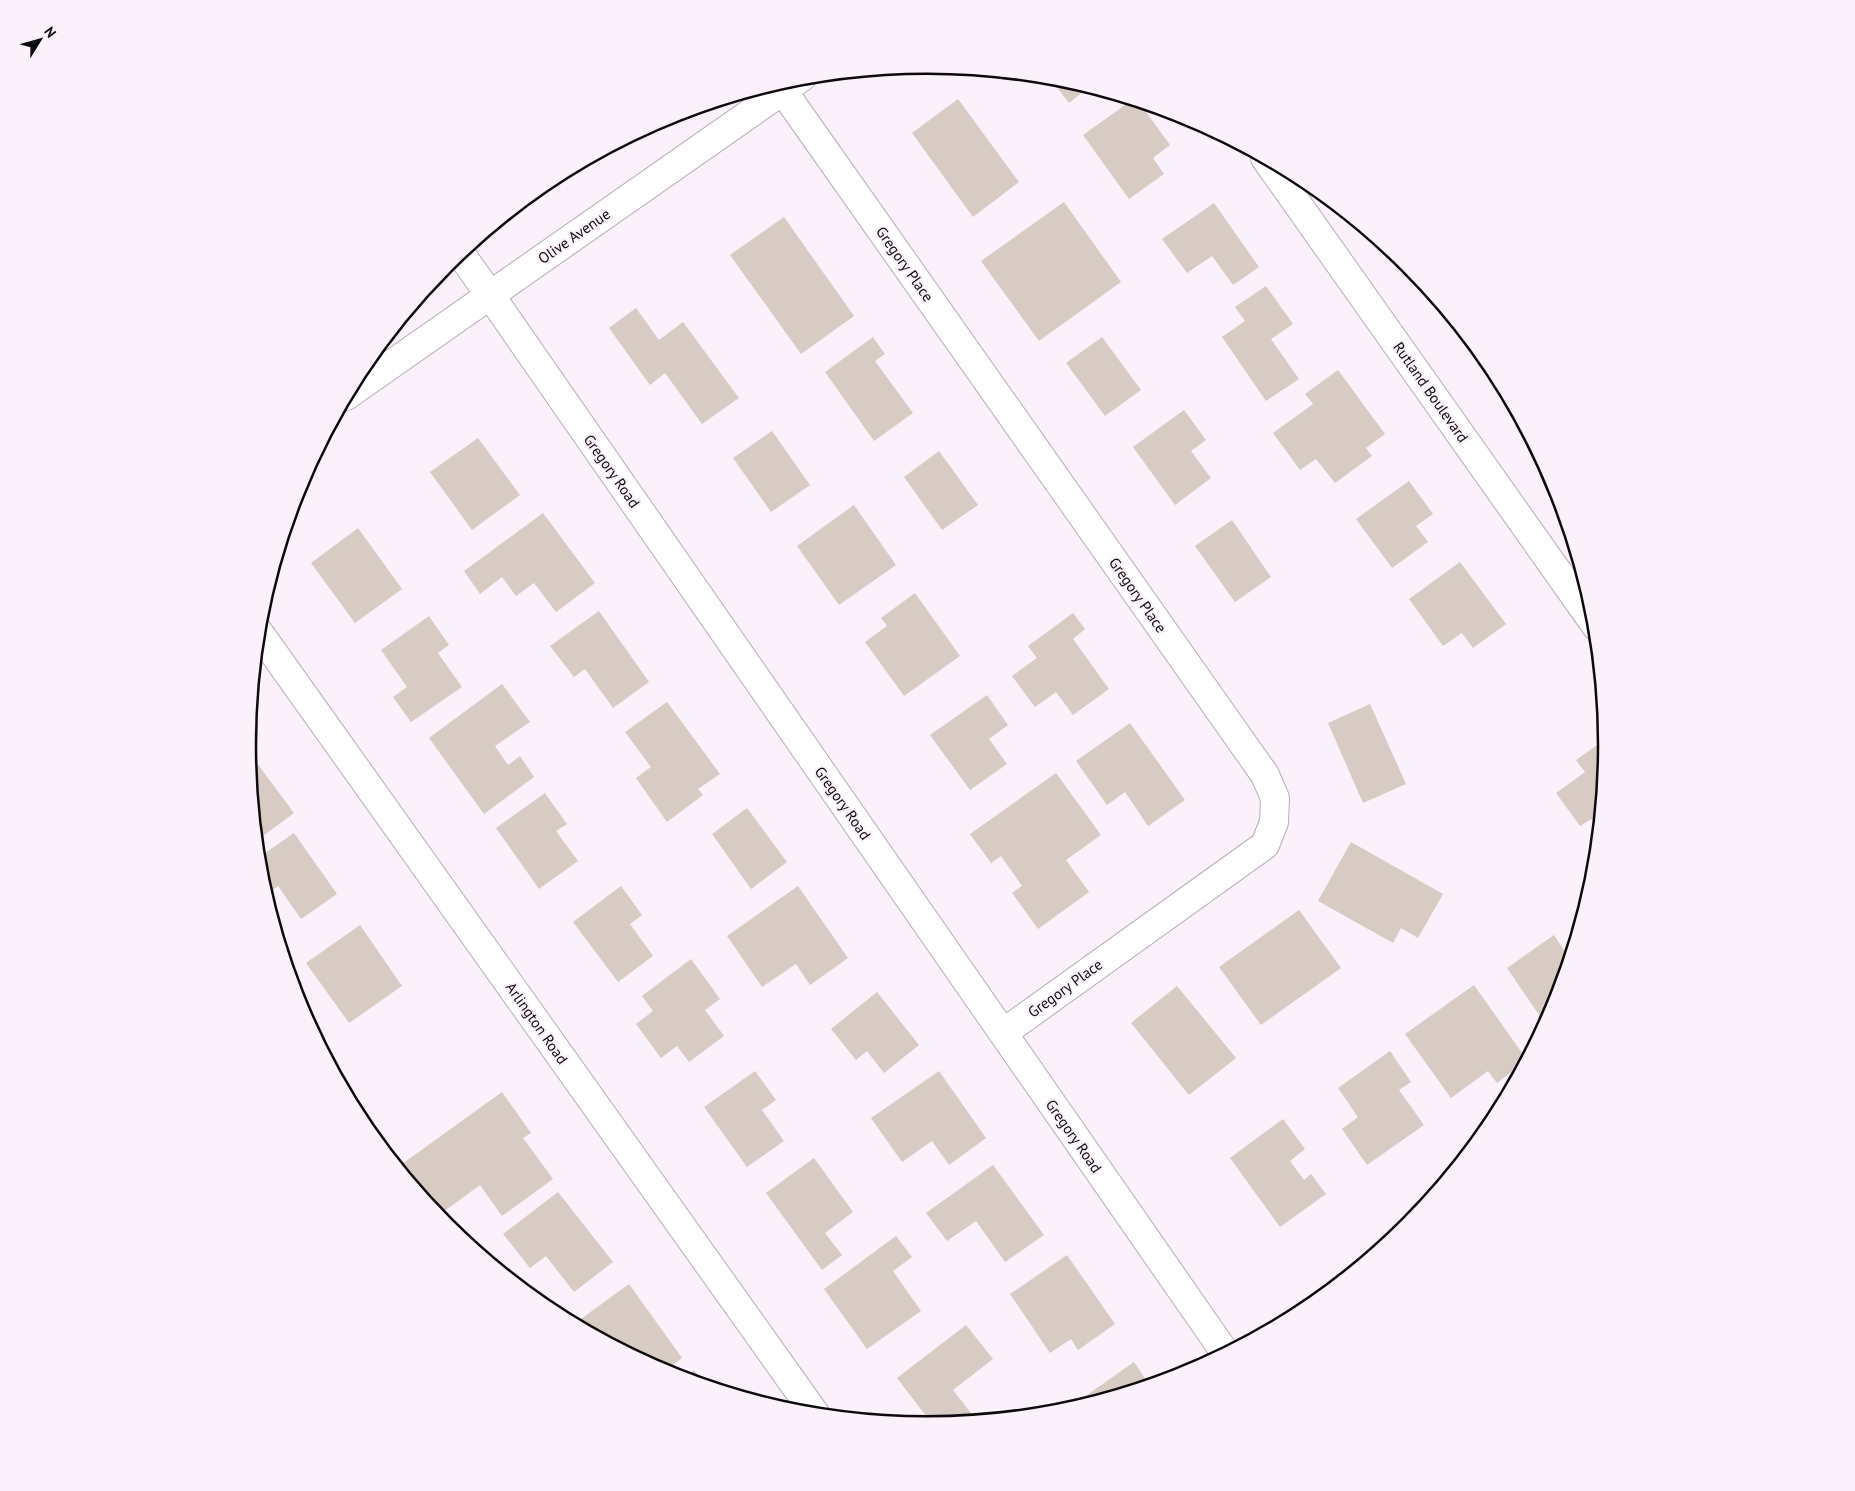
<svg xmlns="http://www.w3.org/2000/svg" width="1855" height="1491" font-family="'PT Sans',sans-serif">
  <rect width="100%" height="100%" fill="#faf1fb"/>
  <g fill="#d7cbc4">
    <polygon points="1049,77 1061,78 1089,87 1069,103"/>
    <polygon points="958,99 1019,182 973,217 912,133"/>
    <polygon points="1132,100 1149,105 1144,109 1170,145 1153,158 1164,174 1129,199 1083,135"/>
    <polygon points="1064,202 1121,282 1039,341 981,261"/>
    <polygon points="1214,203 1259,267 1233,285 1212,256 1187,273 1162,239"/>
    <polygon points="784,217 854,316 801,354 730,255"/>
    <polygon points="1266,286 1293,324 1271,339 1299,379 1266,401 1222,337 1245,321 1235,307"/>
    <polygon points="636,308 659,340 683,322 739,398 702,424 665,373 650,385 609,328"/>
    <polygon points="873,337 885,354 875,361 913,413 874,441 825,372"/>
    <polygon points="1102,337 1141,390 1105,416 1066,363"/>
    <polygon points="1338,370 1385,434 1366,448 1372,456 1335,483 1316,459 1300,470 1273,433 1313,404 1305,394"/>
    <polygon points="1184,410 1206,440 1191,451 1211,478 1175,505 1133,447"/>
    <polygon points="772,431 810,485 771,512 733,458"/>
    <polygon points="478,438 520,495 472,530 430,472"/>
    <polygon points="939,451 978,505 942,530 904,477"/>
    <polygon points="1409,481 1433,514 1416,526 1428,542 1392,568 1356,519"/>
    <polygon points="854,505 896,565 839,605 797,546"/>
    <polygon points="543,513 595,583 556,612 534,583 516,596 502,577 480,594 464,571"/>
    <polygon points="1232,520 1271,577 1235,602 1195,546"/>
    <polygon points="358,528 402,589 355,623 311,563"/>
    <polygon points="1460,562 1506,624 1473,648 1462,633 1443,646 1409,599"/>
    <polygon points="915,593 960,656 904,696 865,642 887,626 881,618"/>
    <polygon points="599,611 649,682 613,708 585,669 574,677 550,646"/>
    <polygon points="1073,613 1085,629 1073,639 1109,689 1073,715 1056,692 1035,707 1012,676 1037,658 1028,646"/>
    <polygon points="429,616 449,645 438,653 462,687 411,722 393,697 407,687 381,650"/>
    <polygon points="502,684 530,722 495,746 508,765 520,756 534,777 484,814 429,738"/>
    <polygon points="987,695 1008,725 989,739 1007,764 970,790 930,735"/>
    <polygon points="667,702 720,774 698,789 703,795 667,822 636,778 651,767 625,732"/>
    <polygon points="1370,704 1406,784 1363,803 1328,723"/>
    <polygon points="1130,723 1185,800 1148,826 1125,792 1107,805 1076,761"/>
    <polygon points="1600,743 1607,754 1600,831 1591,819 1580,826 1556,793 1585,772 1576,760"/>
    <polygon points="248,751 294,813 256,841"/>
    <polygon points="1056,773 1101,835 1066,860 1089,892 1038,929 1012,893 1022,886 1001,856 991,863 970,834"/>
    <polygon points="545,793 567,824 556,831 578,861 539,889 496,828"/>
    <polygon points="747,808 787,862 751,889 712,834"/>
    <polygon points="294,833 337,894 301,919 278,886 265,895 260,878 258,858"/>
    <polygon points="1351,842 1443,894 1418,938 1401,928 1393,943 1318,901"/>
    <polygon points="621,886 642,915 630,924 653,956 618,982 573,922"/>
    <polygon points="798,886 848,958 810,985 796,964 762,987 727,936"/>
    <polygon points="1299,910 1341,968 1261,1025 1219,967"/>
    <polygon points="360,925 402,986 349,1023 306,963"/>
    <polygon points="1554,935 1570,959 1556,1006 1546,1025 1507,968"/>
    <polygon points="691,959 720,999 705,1010 724,1036 689,1062 677,1046 661,1058 636,1024 653,1011 642,996"/>
    <polygon points="1474,985 1527,1060 1497,1083 1488,1071 1451,1098 1405,1034"/>
    <polygon points="1177,986 1236,1058 1189,1095 1131,1023"/>
    <polygon points="877,992 919,1045 884,1073 867,1051 856,1060 831,1029"/>
    <polygon points="1390,1051 1411,1082 1399,1090 1424,1125 1367,1165 1342,1129 1358,1117 1338,1088"/>
    <polygon points="755,1071 776,1100 762,1110 784,1141 747,1167 704,1107"/>
    <polygon points="939,1071 986,1138 949,1165 932,1141 902,1162 871,1118"/>
    <polygon points="502,1092 531,1133 523,1138 553,1179 502,1216 480,1185 439,1215 402,1164"/>
    <polygon points="1283,1119 1305,1149 1290,1161 1304,1180 1311,1174 1326,1194 1280,1227 1230,1158"/>
    <polygon points="814,1158 853,1212 825,1233 842,1255 822,1270 766,1193"/>
    <polygon points="993,1165 1044,1235 1005,1262 976,1221 947,1241 926,1213"/>
    <polygon points="558,1192 613,1262 574,1292 546,1256 530,1268 503,1234"/>
    <polygon points="896,1236 912,1257 893,1271 921,1311 867,1349 824,1289"/>
    <polygon points="1067,1255 1115,1324 1078,1350 1071,1339 1050,1353 1010,1294"/>
    <polygon points="629,1284 682,1358 663,1372 574,1324"/>
    <polygon points="966,1325 993,1359 953,1390 977,1421 933,1425 897,1378"/>
    <polygon points="1134,1362 1150,1386 1080,1407 1077,1402"/>
    <polygon points="694,1370 706,1386 682,1379"/>
  </g>
  <g fill="none" stroke-linecap="round" stroke-linejoin="round">
    <g stroke="#b6adb7" stroke-width="30">
      <g id="minor">
        <polyline points="783,91 1265,775 1275,798 1274,822 1265,845 1003,1033"/>
        <polyline points="1265,158 1596,626"/>
        <polyline points="460,253 490,295"/>
        <polyline points="258,631 816,1415"/>
      </g>
    </g>
    <g stroke="#b6adb7" stroke-width="30">
      <g id="tertiary">
        <polyline points="490,295 1226,1354"/>
        <polyline points="346,396 802,77"/>
      </g>
    </g>
    <use href="#minor" stroke="#fff" stroke-width="28"/>
    <use href="#tertiary" stroke="#fff" stroke-width="28"/>
  </g>
  <g text-anchor="middle" dominant-baseline="central" stroke-width="4.5" stroke-linejoin="round" paint-order="stroke">
    <g font-size="15" fill="#0d0a0d" stroke="#faf1fb">
      <text transform="translate(574 236) rotate(-35)">Olive Avenue</text>
      <text transform="translate(905 264) rotate(55)">Gregory Place</text>
      <text transform="translate(1431 392) rotate(55)">Rutland Boulevard</text>
      <text transform="translate(612 471) rotate(55)">Gregory Road</text>
      <text transform="translate(1138 595) rotate(55)">Gregory Place</text>
      <text transform="translate(843 803) rotate(55)">Gregory Road</text>
      <text transform="translate(1065 988) rotate(-36)">Gregory Place</text>
      <text transform="translate(537 1023) rotate(55)">Arlington Road</text>
      <text transform="translate(1074 1136) rotate(55)">Gregory Road</text>
    </g>
  </g>
  <path d="M0 0H1855V1491H0ZM256 745a671 671 0 1 1 1342 0a671 671 0 1 1-1342 0Z" fill="#faf1fb" fill-rule="evenodd"/>
  <path fill="none" stroke="#0d0a0d" stroke-width="2.5" d="M256 745a671 671 0 1 1 1342 0a671 671 0 1 1-1342 0Z"/>
  <g transform="translate(40 40) rotate(53)" stroke="#faf1fb" stroke-width="4" paint-order="stroke">
  <path d="M0-4L9 19L0 12L-9 19Z" fill="#0d0a0d"/>
  <text y="-8" font-size="14" font-weight="bold" text-anchor="middle" fill="#0d0a0d">N</text>
  </g>
</svg>
